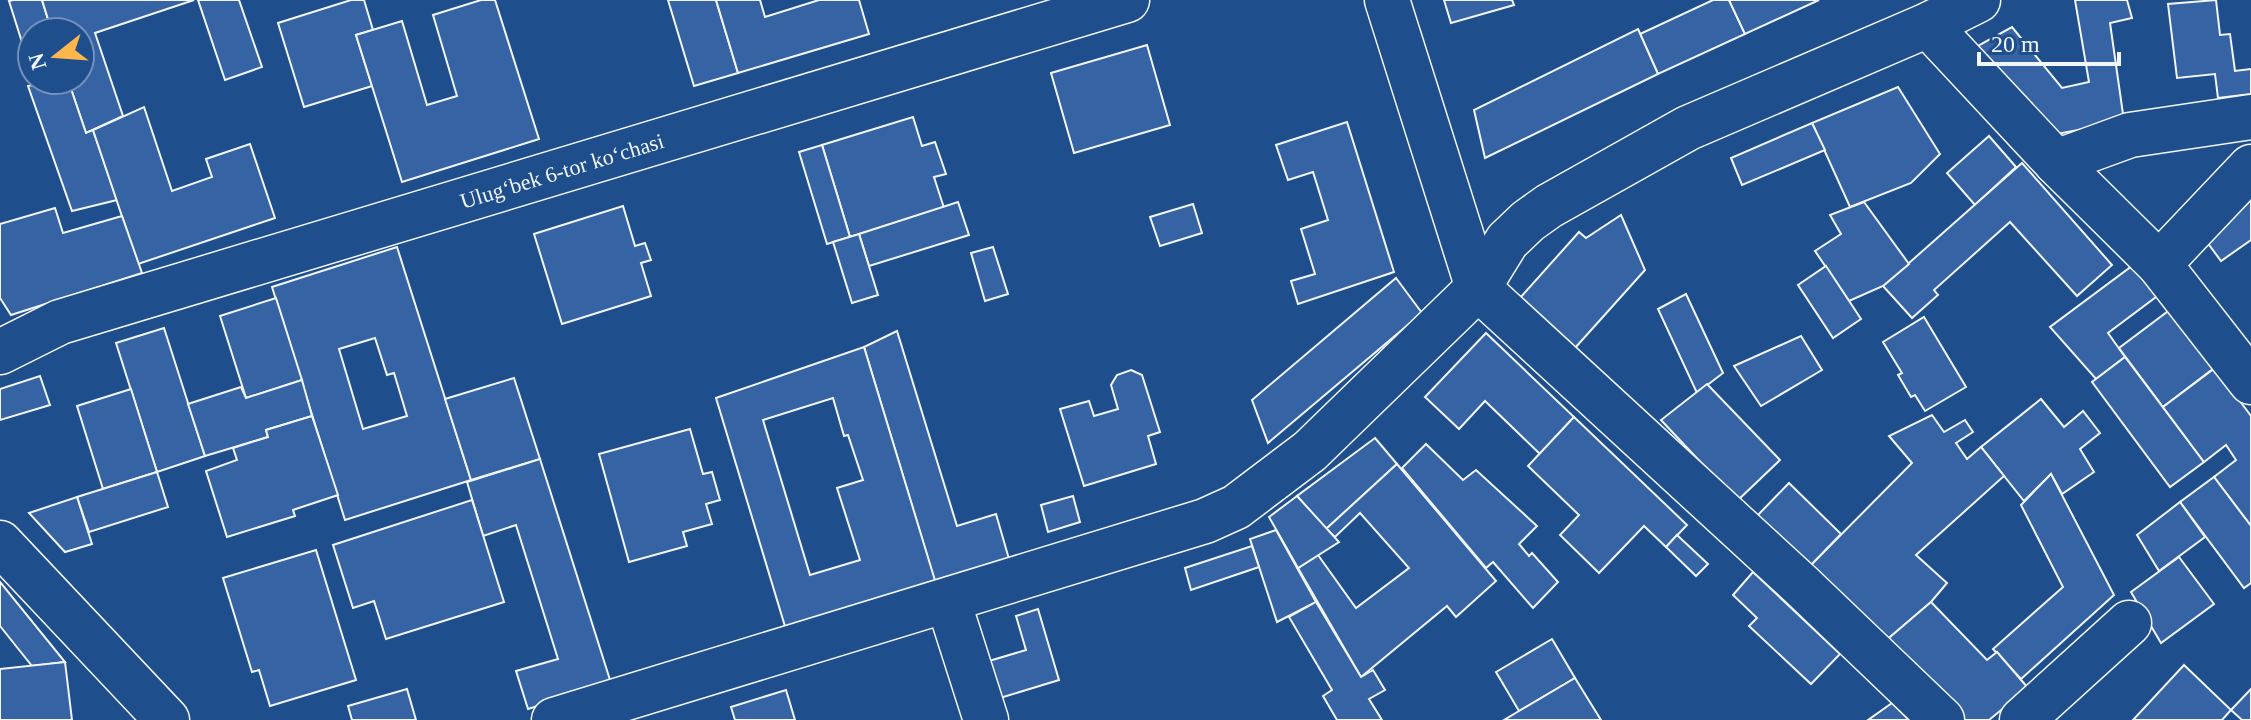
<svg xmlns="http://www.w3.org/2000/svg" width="2251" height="720" font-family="Georgia,serif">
  <rect width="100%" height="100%" fill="#1f4e8c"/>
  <g fill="#3563a3" stroke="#f2f6ff" stroke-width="2" fill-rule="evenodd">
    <polygon points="13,0 42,0 52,32 32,32 32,74 9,1"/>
    <polygon points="42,0 194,0 95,33 123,116 86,133 68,80 80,80 80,32 52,32"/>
    <polygon points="198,0 239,0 262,67 225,80"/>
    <polygon points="351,0 364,0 373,30 356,35 372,86 304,107 278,23"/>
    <polygon points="481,0 495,0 539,139 402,182 356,35 402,21 427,105 457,96 433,15"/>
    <polygon points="668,0 716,0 738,73 694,86"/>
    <polygon points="716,0 760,0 765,17 819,0 859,0 869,34 738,73"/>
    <polygon points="1444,0 1512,0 1514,5 1451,23"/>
    <polygon points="1713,0 1729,0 1745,34 1658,74 1640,34"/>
    <polygon points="1729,0 1819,0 1745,34"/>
    <polygon points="2075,0 2127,0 2132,18 2110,23 2124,121 2047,136 1974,48 2012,27 2062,88 2089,82"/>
    <polygon points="2216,0 2220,35 2230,34 2235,71 2251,69 2251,94 2218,98 2215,74 2177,78 2168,4"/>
    <polygon points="1638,29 1658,74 1485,158 1474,110"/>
    <polygon points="1147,45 1170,125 1074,153 1051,73"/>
    <polygon points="57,80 68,80 86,133 93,130 117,200 72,211 28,86"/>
    <polygon points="1898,87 1940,154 1911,183 1850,207 1812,123"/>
    <polygon points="144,107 172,191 212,177 206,159 250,144 275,218 138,264 93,130"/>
    <polygon points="913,117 922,146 935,142 946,174 934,177 944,208 850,237 822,145"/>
    <polygon points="1347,122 1394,272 1298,304 1291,281 1315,274 1301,229 1328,220 1313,172 1288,180 1276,145"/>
    <polygon points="1812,123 1825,150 1742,185 1731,158"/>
    <polygon points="1989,136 2016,167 1975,205 1947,173"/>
    <polygon points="822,145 850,237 827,244 799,152"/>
    <polygon points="2022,163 2112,265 2077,296 2010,222 1934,290 1938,295 1912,318 1883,286"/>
    <polygon points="2251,193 2251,240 2221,261 2198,230"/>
    <polygon points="958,202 969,235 869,266 859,234"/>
    <polygon points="1864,202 1909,264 1883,286 1849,301 1815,251 1841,234 1830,215"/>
    <polygon points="1193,204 1202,233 1160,246 1150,217"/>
    <polygon points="623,206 635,246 645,243 651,260 641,263 651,296 562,324 534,234"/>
    <polygon points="55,208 63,233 122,216 142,273 11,315 0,298 0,224"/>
    <polygon points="1621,215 1645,270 1575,348 1520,298 1579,232 1586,238"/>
    <polygon points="859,234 878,295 852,303 833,242"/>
    <path d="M397 247 471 480 345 520 272 287ZM375 338 387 375 394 373 407 416 363 429 339 349Z"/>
    <polygon points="993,247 1008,294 985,301 971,253"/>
    <polygon points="2136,263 2160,294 2108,333 2125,357 2096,379 2050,327"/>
    <polygon points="1826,266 1861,319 1833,338 1798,285"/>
    <polygon points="1396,278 1422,313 1268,443 1252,400"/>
    <polygon points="1686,294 1723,373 1697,393 1658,309"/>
    <polygon points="276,298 302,380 246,398 220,316"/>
    <polygon points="2175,306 2218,365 2163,407 2119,348"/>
    <polygon points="1924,317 1966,387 1925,411 1915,395 1911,397 1898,375 1902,373 1883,342"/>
    <polygon points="164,328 205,456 157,472 116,343"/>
    <polygon points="897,331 957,526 996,514 1009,559 935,582 864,347"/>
    <polygon points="1486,333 1574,417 1540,454 1485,401 1459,429 1425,397"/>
    <polygon points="1801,336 1822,370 1761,406 1734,366"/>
    <path d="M864 347 937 587 787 633 716 398ZM833 398 844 436 848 435 863 480 837 488 860 560 810 575 763 420Z"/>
    <polygon points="2125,357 2204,462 2170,487 2092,382"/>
    <polygon points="2215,368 2251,416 2251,526 2214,477 2236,460 2226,445 2204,462 2163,407"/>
    <polygon points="1131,370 1142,375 1160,432 1148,436 1156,464 1084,486 1060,409 1089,401 1094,416 1118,409 1111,385 1117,375"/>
    <polygon points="40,376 50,405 0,420 0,389"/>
    <polygon points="514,378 540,459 471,480 445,399"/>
    <polygon points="302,380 312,416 266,430 268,437 205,456 188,404 241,387 246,398"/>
    <polygon points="1707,384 1780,460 1737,501 1661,420"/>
    <polygon points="131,389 157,472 103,489 77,406"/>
    <polygon points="2041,399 2064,427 2083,411 2100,433 2080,449 2094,472 2062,494 2051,474 2024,501 1981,447"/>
    <polygon points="1932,415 1944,432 1965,420 1973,432 1956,443 1967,459 1981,447 2004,476 1916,555 1947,583 1931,602 1883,643 1806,570 1912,463 1889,436"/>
    <polygon points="312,416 338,495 293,510 295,516 227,537 206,471 237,460 233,448 268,437 266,430"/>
    <polygon points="1574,417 1687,525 1666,547 1644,526 1599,573 1560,535 1579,515 1528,466"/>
    <polygon points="690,429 703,474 712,472 720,500 706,504 712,524 683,532 687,546 629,562 599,454"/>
    <polygon points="1375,438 1397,464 1326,529 1297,496"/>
    <polygon points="1426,444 1463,480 1476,470 1537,526 1519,544 1529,556 1532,553 1558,582 1533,608 1493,562 1486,568 1402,468"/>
    <polygon points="540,459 611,683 528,709 516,671 558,659 516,525 483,536 467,482"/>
    <polygon points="1397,464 1496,581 1456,617 1447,606 1361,677 1298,568 1318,555 1356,608 1409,568 1360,513 1335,537 1326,529"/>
    <polygon points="157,472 168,507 89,532 77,497"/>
    <polygon points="2051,474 2114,595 2021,679 1993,649 2063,587 2021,505"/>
    <polygon points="2214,477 2251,526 2251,583 2244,588 2180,502"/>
    <polygon points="1789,483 1841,534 1808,568 1756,517"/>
    <polygon points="1073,496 1080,522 1048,532 1041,505"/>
    <polygon points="1297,496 1339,542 1298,568 1269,517"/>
    <polygon points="77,497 92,544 65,552 29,513"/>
    <polygon points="472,500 504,602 386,639 374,601 353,608 333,545"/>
    <polygon points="2180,502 2205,537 2159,571 2137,535"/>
    <polygon points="1276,530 1316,602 1277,622 1250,539"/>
    <polygon points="1677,535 1708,564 1696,576 1666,547"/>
    <polygon points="1252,546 1259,567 1191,590 1185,568"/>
    <polygon points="316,550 356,680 270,706 259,670 252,672 223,578"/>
    <polygon points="2179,557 2214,604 2161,643 2131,592"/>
    <polygon points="1753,572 1840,654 1811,684 1749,626 1757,618 1733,595"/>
    <polygon points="0,582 65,662 32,666 0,626"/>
    <polygon points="1316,602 1361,677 1373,670 1385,690 1369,699 1382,720 1337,720 1323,696 1332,690 1289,617"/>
    <polygon points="1931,602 1987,660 1997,652 2028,688 1989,720 1964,720 1883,643"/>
    <polygon points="1038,609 1059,680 1000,698 989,661 1026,650 1016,616"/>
    <polygon points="1552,639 1575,678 1519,711 1496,672"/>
    <polygon points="65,662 72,720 0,720 0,669"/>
    <polygon points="2184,665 2231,710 2222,720 2133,720"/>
    <polygon points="1575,678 1601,720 1504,720 1519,711"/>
    <polygon points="407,689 416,720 352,720 348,706"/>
    <polygon points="2251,689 2251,720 2242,720 2231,710"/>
    <polygon points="786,690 795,720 735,720 731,707"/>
    <polygon points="1892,703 1909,720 1868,720"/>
  </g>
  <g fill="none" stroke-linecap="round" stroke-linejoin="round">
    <g stroke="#f2f6ff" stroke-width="47">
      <g id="minor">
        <polyline points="1387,0 1478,288 1801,585 1942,720"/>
        <polyline points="1928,25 2056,162 2159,264 2251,382"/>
        <polyline points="2056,162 2130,135 2251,117"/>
        <polyline points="2159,264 2251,167"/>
        <polyline points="0,352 60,322 1127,0"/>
        <polyline points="0,543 167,720"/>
        <polyline points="948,601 986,720"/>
        <polyline points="554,720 1205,521 1236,507 1310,451 1478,288 1507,241 1528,221 1549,206 1688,128 1928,25 1978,0"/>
        <polyline points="2022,720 2129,623"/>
      </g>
    </g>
    <use href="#minor" stroke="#1f4e8c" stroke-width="44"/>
  </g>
  <g text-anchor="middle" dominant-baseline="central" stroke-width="6" stroke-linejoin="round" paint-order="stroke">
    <g font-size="22" fill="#f2f6ff" stroke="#1f4e8c">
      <text transform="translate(562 171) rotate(-17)">Ulug‘bek 6-tor koʻchasi</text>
    </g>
  </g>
  <g transform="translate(56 56) rotate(253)"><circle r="38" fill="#1f4e8c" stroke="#7391ba" stroke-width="2"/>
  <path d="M0-6L14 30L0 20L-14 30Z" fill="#ffb74d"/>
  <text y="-12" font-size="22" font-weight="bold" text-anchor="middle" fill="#f2f6ff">N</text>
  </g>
  <path d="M1979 52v12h140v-12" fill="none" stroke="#f2f6ff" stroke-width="4"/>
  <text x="1991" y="52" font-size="24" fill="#f2f6ff" stroke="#1f4e8c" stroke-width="6" paint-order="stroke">20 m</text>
</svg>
